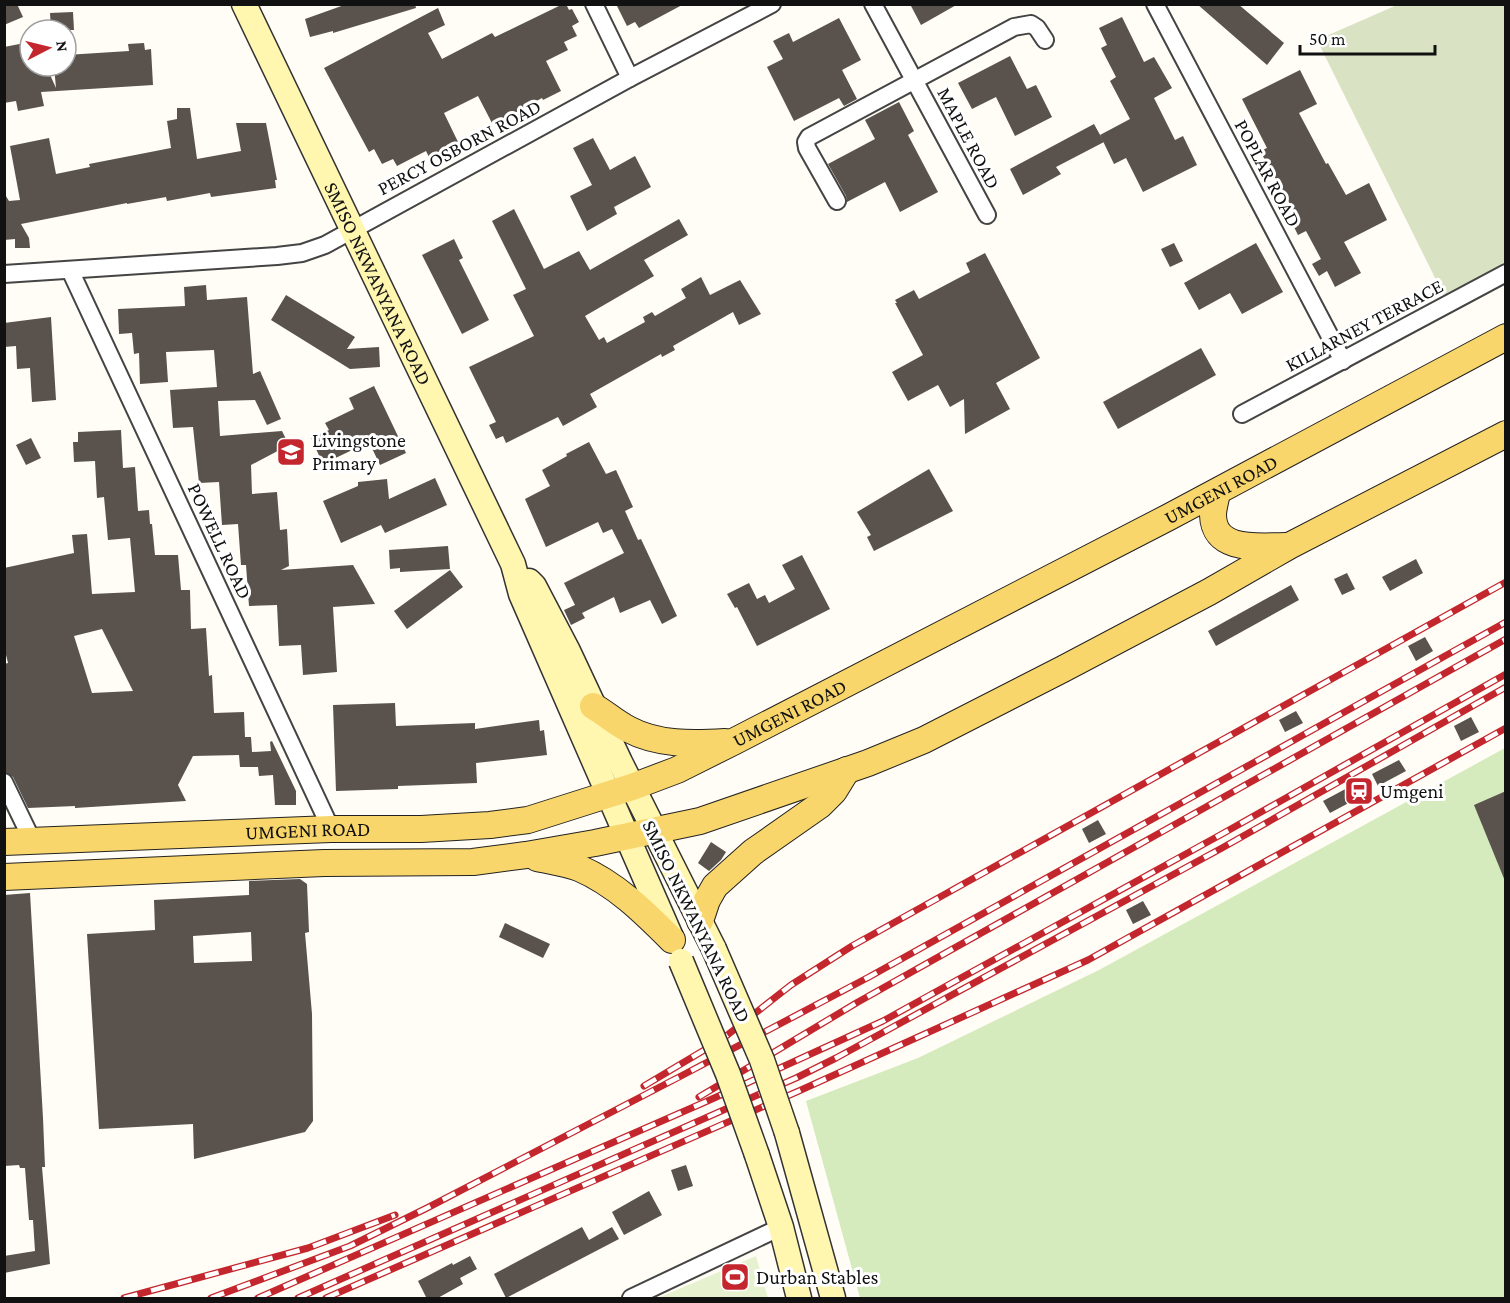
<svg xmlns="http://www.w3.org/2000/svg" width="1510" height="1303" font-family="'Crimson Pro',serif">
  <rect width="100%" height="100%" fill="#fffdf5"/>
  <polygon fill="#d5ebbd" points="1505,748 1505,1298 860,1298 806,1101 918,1058 1099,970"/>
  <polygon fill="#d9e3c4" points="1397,5 1505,5 1505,262 1445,298 1317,40"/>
  <polygon fill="#e6f2cf" points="756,1256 768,1298 658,1298"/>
  <g fill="#5a524d" fill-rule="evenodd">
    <polygon points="4,4 17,4 23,17 4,25"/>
    <polygon points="347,4 415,4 416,8 333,33 333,31 310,37 305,19"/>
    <polygon points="563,4 566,4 569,10 572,9 579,22 572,26 577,36 564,42 568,50 546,61 561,91 543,100 542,98 493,125 478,96 444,113 459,144 430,159 426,151 397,166 393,159 382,164 374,149 369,152 324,68 438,8 445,25 428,33 442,59 492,33 495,37"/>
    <polygon points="616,4 684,4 639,28 635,22 627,26"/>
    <polygon points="910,4 958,4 921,25"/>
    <polygon points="1197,4 1238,4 1284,43 1267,65"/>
    <polygon points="73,12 74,30 51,30 50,13"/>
    <polygon points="1122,17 1144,62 1154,57 1172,88 1154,98 1175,140 1183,136 1197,165 1143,192 1126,158 1114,164 1100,135 1130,119 1110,81 1116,77 1101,48 1107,45 1099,28"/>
    <polygon points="839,18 861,60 842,70 857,99 844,106 839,98 794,121 767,67 783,59 773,41 789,33 793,42"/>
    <polygon points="30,42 30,66 46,66 56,88 54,66 66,66 66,55 129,51 128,44 144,43 145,50 151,49 153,85 41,92 44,106 18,111 16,101 4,103 4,47"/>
    <polygon points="1010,56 1027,89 1036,85 1052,117 1015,136 996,97 972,109 958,83"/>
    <polygon points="1300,70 1317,104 1299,113 1326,164 1328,163 1346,195 1369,183 1387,220 1344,242 1361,273 1335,287 1327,271 1319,276 1312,264 1321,259 1306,231 1298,235 1292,223 1299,220 1260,151 1267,148 1242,99"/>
    <polygon points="899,102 914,131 908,135 938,192 900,212 885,182 847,202 846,196 828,164 875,139 865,120"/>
    <polygon points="177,108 190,108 197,159 241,151 236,123 266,123 277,180 275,180 276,188 211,197 210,193 167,201 166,197 127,204 127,203 21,224 29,238 30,248 15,248 15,239 4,240 4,193 9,201 20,200 10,146 49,138 56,174 90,167 89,164 171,148 167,121 177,119"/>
    <polygon points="1094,124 1104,142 1056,167 1061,174 1023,195 1010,169"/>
    <polygon points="593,138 610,170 635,156 651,187 614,207 617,214 587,231 570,196 592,185 573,148"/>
    <polygon points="514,209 544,269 579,251 590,270 679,219 688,235 644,260 654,276 585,316 599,340 604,337 607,343 645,322 643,317 652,312 655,316 686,298 681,289 701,277 710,295 740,280 761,314 739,325 733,312 673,346 675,350 662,357 661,354 590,394 597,407 563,426 558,417 506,443 503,436 496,439 489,425 496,422 469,367 534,336 513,295 526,289 492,221"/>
    <polygon points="454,239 463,258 459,260 489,320 462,334 422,255"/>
    <polygon points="1174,243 1183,261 1170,267 1161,249"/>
    <polygon points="1256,243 1283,292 1242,314 1230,293 1199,310 1184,283"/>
    <polygon points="985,253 1040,358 996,383 1010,409 965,434 964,399 950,407 938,385 908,401 892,372 923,355 895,303 897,303 895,300 914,290 919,299 970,272 966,263"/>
    <polygon points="206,285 207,300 247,297 253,374 260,371 281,419 267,425 255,400 218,401 220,436 282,431 289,445 251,465 252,494 277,492 280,530 287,529 289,566 281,570 353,565 375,604 333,607 337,672 303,675 301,645 279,646 277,605 249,606 246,565 241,565 238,524 222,525 219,482 199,483 193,427 173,428 170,390 217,387 214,350 166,352 168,382 140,384 139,353 134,354 132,333 119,334 118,309 185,306 184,287"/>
    <polygon points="286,295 355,337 347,349 379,347 380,367 350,369 271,320"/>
    <polygon points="51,317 56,400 32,402 30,368 17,369 16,346 4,347 4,323"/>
    <polygon points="1201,348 1216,375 1118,429 1103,402"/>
    <polygon points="374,386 406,453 380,465 369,442 323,464 311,438 329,430 325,423 354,409 349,398"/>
    <path d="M121 430 123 468 135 467 138 511 149 510 150 524H152L155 555H178L181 590H190L191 629 206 628 209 676 212 675 214 713 244 712 245 737H251L252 752 271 751 270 742 272 741 296 791V805H275L273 775 259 776 258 767H240L239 755 193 756 178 785 186 801 75 808V806L28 808 13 777 4 772V664L8 663 4 647V568L74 553 72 535 87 534 92 594 135 592 130 538 108 540 104 497 97 498 95 461 74 462 73 442H78V432ZM102 629 133 691 92 693 74 636Z"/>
    <polygon points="31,438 41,458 26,465 16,445"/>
    <polygon points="589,442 606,474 616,470 633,507 625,511 638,540 641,539 677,616 662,624 650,600 620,613 614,597 582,613 585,618 571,625 564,610 575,605 564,583 624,553 612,529 603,533 598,522 546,547 525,499 550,486 542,470 567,456 566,454"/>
    <polygon points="929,469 953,511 874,551 867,537 871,535 857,512"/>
    <polygon points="435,478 447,505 385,533 381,525 341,543 323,501 358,486 358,482 387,479 389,499"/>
    <polygon points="448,546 450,569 400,572 400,568 390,569 389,550"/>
    <polygon points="802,555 830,609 757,646 737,607 735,608 727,594 749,583 757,599 765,595 769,603 795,589 782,565"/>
    <polygon points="1416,559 1423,573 1390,591 1382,577"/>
    <polygon points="450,570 463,587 407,629 394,611"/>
    <polygon points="1347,573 1355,589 1342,595 1334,579"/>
    <polygon points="1291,585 1299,600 1216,646 1208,631"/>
    <polygon points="1425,637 1433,651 1416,661 1408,646"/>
    <polygon points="395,703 396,726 475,723 475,729 539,720 540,731 544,730 547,755 476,763 477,783 398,786 398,789 336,791 333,705"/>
    <polygon points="1296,711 1303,723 1285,732 1279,720"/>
    <polygon points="1471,717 1479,732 1461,741 1454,726"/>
    <polygon points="1399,760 1406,771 1378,786 1372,774"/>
    <polygon points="1364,779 1371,791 1330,813 1323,801"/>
    <polygon points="1506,791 1506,881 1505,881 1474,805"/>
    <polygon points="1098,820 1106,834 1089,843 1082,829"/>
    <polygon points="711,842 726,852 721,860 709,871 698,863"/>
    <path d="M300 879 307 884 309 932 305 933 312 1014 313 1121 305 1132 194 1159 193 1124 99 1129 87 934 155 930 154 900 249 895V881ZM251 932 252 961 194 963 193 936Z"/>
    <polygon points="30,893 43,1118 45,1167 42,1167 50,1264 4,1273 4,1256 35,1251 33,1220 29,1220 25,1168 20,1168 19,1165 4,1166 4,895"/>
    <polygon points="1143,901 1151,915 1133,924 1126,910"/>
    <polygon points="505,923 550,944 543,958 499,937"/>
    <polygon points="686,1165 693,1186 678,1191 671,1170"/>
    <polygon points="649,1191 662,1215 624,1235 612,1212"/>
    <polygon points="582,1227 589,1240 612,1227 619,1239 506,1298 494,1274"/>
    <polygon points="470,1256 477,1269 460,1278 463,1284 436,1299 427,1299 418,1281 452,1263 453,1265"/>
  </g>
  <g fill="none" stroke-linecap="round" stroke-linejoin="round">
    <g stroke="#444" stroke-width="20">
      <g id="street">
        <polyline points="594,4 630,78"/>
        <polyline points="873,4 987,215"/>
        <polyline points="1155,4 1343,361"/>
        <polyline points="837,201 807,148 806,142 809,137 1014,27 1031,24 1037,28 1045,40"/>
        <polyline points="70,270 331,829"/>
        <polyline points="4,274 277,256 302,253 325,245 630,78 772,4"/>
        <polyline points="1242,414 1506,273"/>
        <polyline points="4,782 33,842"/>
        <polyline points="631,1298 781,1227"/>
      </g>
    </g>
    <g stroke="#333" stroke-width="27">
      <g id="secondary">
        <path id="s1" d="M244 4 513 564 521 594 671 937"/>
        <polyline points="529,581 534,586 568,651 620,762 714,949"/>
        <polyline points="787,1133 833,1298"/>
        <polyline points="757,1155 781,1227 799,1298"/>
      </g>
    </g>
    <g stroke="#222" stroke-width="28">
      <g id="primary">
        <path d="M1217 492C1216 499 1213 508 1213 515 1214 553 1260 546 1286 546"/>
        <path d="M593 706C605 713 616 723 628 729 658 745 692 744 725 742"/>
        <path id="s2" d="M4 842 331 829H421L490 825 528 820 632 787 677 770 733 742 1169 517 1506 337"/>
        <path d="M537 858C551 861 566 863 579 868 616 884 644 912 672 940"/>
        <polyline points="4,877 324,863 473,862 526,855 595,843 700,821 868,763 924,740 1063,669 1209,592 1289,546 1506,434"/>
        <polyline points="700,921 707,900 715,886 753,852 820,805 834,791 847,770"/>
      </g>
    </g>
    <use href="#street" stroke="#fff" stroke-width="16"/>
    <use href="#secondary" stroke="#fff6b0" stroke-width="24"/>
    <use href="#primary" stroke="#f9d66b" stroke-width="26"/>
    <g stroke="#c4262e" stroke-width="7">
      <g id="rail">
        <polyline points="644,1086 721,1040 791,985 852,946 1506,582"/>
        <polyline points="699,1097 858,1002 1506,639"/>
        <polyline points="124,1298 308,1248 395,1215"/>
        <polyline points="211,1298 350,1246 427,1208 681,1076 869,977 1506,622"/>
        <polyline points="258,1298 712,1099 883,1021 1222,834 1506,674"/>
        <polyline points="298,1298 796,1078 836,1058 1222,848 1506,687"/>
        <polyline points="326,1298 801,1090 1088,960 1506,728"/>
      </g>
    </g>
    <use href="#rail" stroke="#fff" stroke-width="4.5" stroke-dasharray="14" stroke-linecap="butt"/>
    <g stroke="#333" stroke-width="27" stroke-linecap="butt">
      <g id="secondary-bridge">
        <polyline points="714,949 762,1060 787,1133"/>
        <polyline points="681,961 728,1074 757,1155"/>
      </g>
    </g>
    <use href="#secondary-bridge" stroke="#fff6b0" stroke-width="24"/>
  </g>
  <defs>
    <g id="school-square" transform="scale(1.5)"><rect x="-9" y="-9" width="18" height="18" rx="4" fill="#c4262e" stroke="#fff"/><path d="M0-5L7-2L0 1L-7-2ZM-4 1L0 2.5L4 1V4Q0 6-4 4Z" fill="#fff"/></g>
    <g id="station-square" transform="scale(1.5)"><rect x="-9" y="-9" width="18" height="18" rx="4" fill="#c4262e" stroke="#fff"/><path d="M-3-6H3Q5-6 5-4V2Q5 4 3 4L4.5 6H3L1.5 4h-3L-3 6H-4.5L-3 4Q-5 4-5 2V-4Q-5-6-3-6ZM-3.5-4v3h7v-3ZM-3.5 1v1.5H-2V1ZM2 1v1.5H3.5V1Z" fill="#fff"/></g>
    <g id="stadium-square" transform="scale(1.5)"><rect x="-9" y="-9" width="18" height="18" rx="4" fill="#c4262e" stroke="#fff"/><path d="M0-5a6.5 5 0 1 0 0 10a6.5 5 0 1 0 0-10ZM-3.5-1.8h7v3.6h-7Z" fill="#fff"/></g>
  </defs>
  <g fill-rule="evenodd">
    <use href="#school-square" x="291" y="452"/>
    <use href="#station-square" x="1359" y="791"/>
    <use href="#stadium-square" x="735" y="1277"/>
  </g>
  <g text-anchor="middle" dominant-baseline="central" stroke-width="6" stroke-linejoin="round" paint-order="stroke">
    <g font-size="20" fill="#111" stroke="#fff">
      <text transform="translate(969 138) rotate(62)">MAPLE ROAD</text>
      <text transform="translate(459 147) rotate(-28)">PERCY OSBORN ROAD</text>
      <text transform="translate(1268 173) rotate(62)">POPLAR ROAD</text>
      <text stroke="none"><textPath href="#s1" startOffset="310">SMISO NKWANYANA ROAD</textPath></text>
      <text transform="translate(1364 325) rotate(-28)">KILLARNEY TERRACE</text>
      <text stroke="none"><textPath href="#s2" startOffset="1294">UMGENI ROAD</textPath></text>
      <text transform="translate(220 541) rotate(65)">POWELL ROAD</text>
      <text stroke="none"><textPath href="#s2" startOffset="808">UMGENI ROAD</textPath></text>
      <text stroke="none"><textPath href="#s2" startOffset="304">UMGENI ROAD</textPath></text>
      <text transform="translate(697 921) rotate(64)">SMISO NKWANYANA ROAD</text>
    </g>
    <g font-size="20" fill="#111" stroke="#fff" text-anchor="start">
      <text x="312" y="440">Livingstone<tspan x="312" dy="23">Primary</tspan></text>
      <text x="1380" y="791">Umgeni</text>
      <text x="756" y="1277">Durban Stables</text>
    </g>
  </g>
  <rect width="1510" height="1303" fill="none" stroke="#111111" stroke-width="12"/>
  <g transform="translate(48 48) rotate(83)"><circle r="28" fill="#ffffff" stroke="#a0a0a0" stroke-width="1.5"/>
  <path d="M0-4.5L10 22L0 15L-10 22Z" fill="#c4262e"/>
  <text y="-9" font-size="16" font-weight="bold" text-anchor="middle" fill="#111111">N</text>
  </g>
  <path d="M1300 45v9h135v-9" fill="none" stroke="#111111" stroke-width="3"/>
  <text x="1309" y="45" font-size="18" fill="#111111" stroke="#ffffff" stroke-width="4.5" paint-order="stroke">50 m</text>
</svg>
